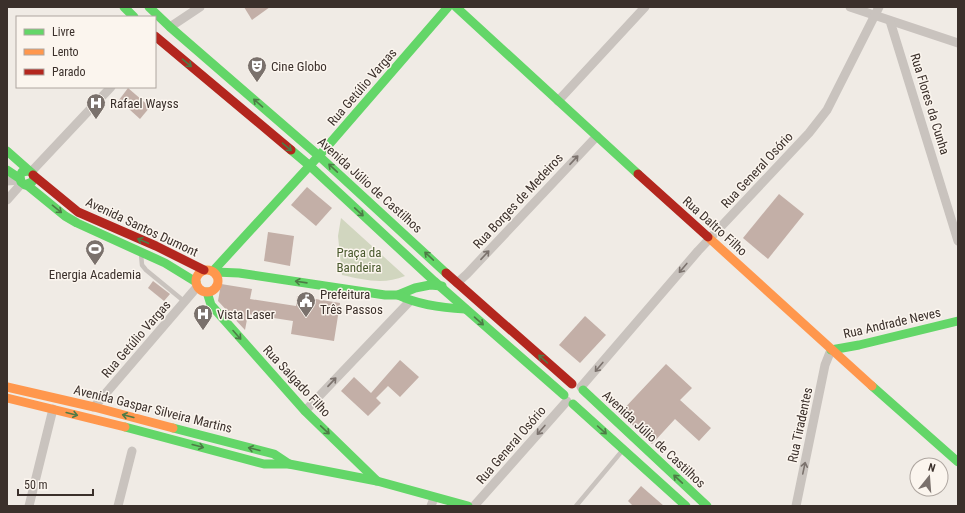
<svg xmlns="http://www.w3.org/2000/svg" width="965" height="513" font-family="'Roboto Condensed',sans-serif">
  <rect width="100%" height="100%" fill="#f0ebe5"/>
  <path fill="#d1d6bf" d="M341 218 405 276C384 285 364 280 342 275L338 236Z"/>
  <g fill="#c3afa7">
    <polygon points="244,7 270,7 252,20"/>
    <polygon points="128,88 150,107 140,119 119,100"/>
    <polygon points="307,187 332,208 316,226 291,205"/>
    <polygon points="779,194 804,214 768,259 743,238"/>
    <polygon points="268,232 294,236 290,266 264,261"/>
    <polygon points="153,281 170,294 164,301 148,288"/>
    <polygon points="221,284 252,289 250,299 296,306 297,296 340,303 334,341 291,334 293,321 248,314 245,330 218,301"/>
    <polygon points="585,316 606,335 580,363 559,345"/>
    <polygon points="400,360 419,377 400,397 388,386 376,398 381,403 368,416 341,391 354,377 371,393"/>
    <polygon points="666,364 692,388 680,400 711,428 699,441 675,419 652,444 620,413"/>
    <polygon points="641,486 664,506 633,506 628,501"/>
  </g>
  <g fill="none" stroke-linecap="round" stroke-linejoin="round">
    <g stroke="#c9c3be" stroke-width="4.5">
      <polyline points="141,254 142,265 146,270 185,302"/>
      <polyline points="576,506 622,451"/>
    </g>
    <g stroke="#c9c3be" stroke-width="9">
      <polyline points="850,7 958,43"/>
      <polyline points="890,21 958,241"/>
      <polyline points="170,27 200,7"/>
      <polyline points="558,101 645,7"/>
      <polyline points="31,172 111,87"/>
      <polyline points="7,181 20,180"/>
      <polyline points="7,200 22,183"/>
      <polyline points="457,283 467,274 597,136"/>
      <polyline points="581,387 698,251 809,133 827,110 879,7"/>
      <polyline points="94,407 197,287"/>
      <polyline points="305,411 410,301"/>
      <polyline points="29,506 53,409"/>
      <polyline points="118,506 132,451"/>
      <polyline points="431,506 434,498"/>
      <polyline points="474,506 567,401"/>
      <polyline points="796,506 825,365 831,350"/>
    </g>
    <g stroke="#63d668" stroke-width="9">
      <polyline points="124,7 134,17"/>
      <polyline points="149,7 170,27 319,156 446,273"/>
      <polyline points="456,7 638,174"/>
      <polyline points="291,150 310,166 434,281 564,395"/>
      <polyline points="7,151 33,174 34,178 32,182 25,185 21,182 20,176 22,172 28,171"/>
      <polyline points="7,170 19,178"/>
      <polyline points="27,185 65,216 77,223 165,263 196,282"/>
      <polyline points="213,271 325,149 448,7"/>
      <polyline points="215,272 239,273 385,295 398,295 415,288 430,285 442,286"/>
      <polyline points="207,292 211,305 305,411 377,481"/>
      <path d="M398 295C419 305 442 308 465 309"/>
      <polyline points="831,350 859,345 958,321"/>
      <polyline points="872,386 958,462"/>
      <polyline points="583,390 707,506"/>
      <polyline points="573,404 686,506"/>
      <polyline points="125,427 264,464 289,464 377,481 468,506"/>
      <polyline points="173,428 274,454 289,464"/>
    </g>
    <g stroke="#ff974d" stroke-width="9">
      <polyline points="708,237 872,386"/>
      <circle cx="207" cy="281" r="11"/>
      <polyline points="7,387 94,407 173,428"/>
      <polyline points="7,398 125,427"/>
    </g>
    <g stroke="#b3261e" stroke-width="9">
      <polyline points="155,36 291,150"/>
      <polyline points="638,174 708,237"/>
      <polyline points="33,175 78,212 156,246 204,270"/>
      <polyline points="446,273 572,384"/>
    </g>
  </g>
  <defs><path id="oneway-shaft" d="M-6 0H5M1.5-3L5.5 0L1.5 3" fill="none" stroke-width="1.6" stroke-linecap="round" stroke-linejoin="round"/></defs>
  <g stroke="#4d7b46">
    <use href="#oneway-shaft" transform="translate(187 63) rotate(40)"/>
    <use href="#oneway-shaft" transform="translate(258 103) rotate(-139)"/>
    <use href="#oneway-shaft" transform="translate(287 147) rotate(40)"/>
    <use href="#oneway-shaft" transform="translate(333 168) rotate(-137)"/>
    <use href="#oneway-shaft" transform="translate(57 209) rotate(39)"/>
    <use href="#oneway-shaft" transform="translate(359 212) rotate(43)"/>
    <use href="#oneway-shaft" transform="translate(143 241) rotate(-157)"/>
    <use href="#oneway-shaft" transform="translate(429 256) rotate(-137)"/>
    <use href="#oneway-shaft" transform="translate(301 282) rotate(-172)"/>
    <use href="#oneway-shaft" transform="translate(479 321) rotate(41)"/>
    <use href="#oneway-shaft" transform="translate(237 335) rotate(48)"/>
    <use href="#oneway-shaft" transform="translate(543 359) rotate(-138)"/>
    <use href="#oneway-shaft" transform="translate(72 414) rotate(14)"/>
    <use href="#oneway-shaft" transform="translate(128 416) rotate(-166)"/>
    <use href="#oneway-shaft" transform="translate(325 430) rotate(43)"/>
    <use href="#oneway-shaft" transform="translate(602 430) rotate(42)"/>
    <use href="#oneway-shaft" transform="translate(198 446) rotate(15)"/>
    <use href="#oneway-shaft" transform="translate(254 449) rotate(-166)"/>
    <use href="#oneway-shaft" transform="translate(678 479) rotate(-137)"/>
  </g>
  <g stroke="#7b726d">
    <use href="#oneway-shaft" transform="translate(574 160) rotate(-47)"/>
    <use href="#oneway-shaft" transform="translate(485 255) rotate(-47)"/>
    <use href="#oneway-shaft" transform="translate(683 268) rotate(130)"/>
    <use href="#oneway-shaft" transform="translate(599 367) rotate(130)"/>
    <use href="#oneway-shaft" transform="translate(332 382) rotate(-47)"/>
    <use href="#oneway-shaft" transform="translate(541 430) rotate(131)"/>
    <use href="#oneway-shaft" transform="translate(804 468) rotate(-78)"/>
  </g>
  <defs>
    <g id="theatre-pin" transform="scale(1)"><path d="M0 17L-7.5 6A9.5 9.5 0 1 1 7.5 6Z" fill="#7a716c" stroke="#fbf5ee"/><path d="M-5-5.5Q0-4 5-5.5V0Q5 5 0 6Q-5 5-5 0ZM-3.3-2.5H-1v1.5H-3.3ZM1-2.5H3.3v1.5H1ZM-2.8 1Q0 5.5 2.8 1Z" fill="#fff"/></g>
    <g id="hospital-pin" transform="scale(1)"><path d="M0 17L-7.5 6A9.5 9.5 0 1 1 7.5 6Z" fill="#7a716c" stroke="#fbf5ee"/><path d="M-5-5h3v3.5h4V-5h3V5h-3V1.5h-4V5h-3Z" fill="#fff"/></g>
    <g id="stadium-pin" transform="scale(1)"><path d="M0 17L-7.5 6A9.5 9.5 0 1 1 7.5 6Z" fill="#7a716c" stroke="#fbf5ee"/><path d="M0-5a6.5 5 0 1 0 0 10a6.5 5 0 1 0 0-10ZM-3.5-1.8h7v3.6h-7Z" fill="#fff"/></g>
    <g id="civic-pin" transform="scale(1)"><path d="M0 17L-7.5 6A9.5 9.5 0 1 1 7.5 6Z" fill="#7a716c" stroke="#fbf5ee"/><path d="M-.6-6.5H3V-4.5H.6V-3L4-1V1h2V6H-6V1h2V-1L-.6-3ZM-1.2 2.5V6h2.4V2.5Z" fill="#fff"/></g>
  </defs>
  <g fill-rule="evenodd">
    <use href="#theatre-pin" x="257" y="66"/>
    <use href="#hospital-pin" x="96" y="103"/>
    <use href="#stadium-pin" x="95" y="249"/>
    <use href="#civic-pin" x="306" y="301"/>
    <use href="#hospital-pin" x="203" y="314"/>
  </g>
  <g text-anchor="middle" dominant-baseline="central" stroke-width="3" stroke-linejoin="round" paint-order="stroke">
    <g font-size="13" fill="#3b302b" stroke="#fbf5ee" text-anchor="start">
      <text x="271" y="66">Cine Globo</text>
      <text x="110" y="103">Rafael Wayss</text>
      <text x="95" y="274" text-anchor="middle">Energia Academia</text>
      <text x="320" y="294">Prefeitura<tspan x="320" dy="15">Três Passos</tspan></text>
      <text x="217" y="314">Vista Laser</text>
    </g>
    <g font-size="13" fill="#3b302b" stroke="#fbf5ee">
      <text transform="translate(362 87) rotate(-49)">Rua Getúlio Vargas</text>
      <text transform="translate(930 104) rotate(73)">Rua Flores da Cunha</text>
      <text transform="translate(757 170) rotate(-47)">Rua General Osório</text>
      <text transform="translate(370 185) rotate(42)">Avenida Júlio de Castilhos</text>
      <text transform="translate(518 201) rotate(-47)">Rua Borges de Medeiros</text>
      <text transform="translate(715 226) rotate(42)">Rua Daltro Filho</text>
      <text transform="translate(142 227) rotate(25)">Avenida Santos Dumont</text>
      <text transform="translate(892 323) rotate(-13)">Rua Andrade Neves</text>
      <text transform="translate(136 339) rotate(-49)">Rua Getúlio Vargas</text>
      <text transform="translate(297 381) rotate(47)">Rua Salgado Filho</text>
      <text transform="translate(153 409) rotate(14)">Avenida Gaspar Silveira Martins</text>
      <text transform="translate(800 425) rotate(-78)">Rua Tiradentes</text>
      <text transform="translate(654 439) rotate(43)">Avenida Júlio de Castilhos</text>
      <text transform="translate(511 445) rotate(-49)">Rua General Osório</text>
    </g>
    <g font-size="13" fill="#4a5a2e" stroke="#fbf5ee">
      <text x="359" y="252">Praça da<tspan x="359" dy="15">Bandeira</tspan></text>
    </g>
  </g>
  <rect width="965" height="513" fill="none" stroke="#3b302b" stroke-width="16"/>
  <rect x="16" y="16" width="140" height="72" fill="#fbf5ee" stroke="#aea6a0"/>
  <rect x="24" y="29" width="20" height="6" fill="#63d668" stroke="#aea6a0"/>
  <text x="52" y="36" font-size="12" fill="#3b302b">Livre</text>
  <rect x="24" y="49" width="20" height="6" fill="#ff974d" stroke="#aea6a0"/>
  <text x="52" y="56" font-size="12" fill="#3b302b">Lento</text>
  <rect x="24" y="69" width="20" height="6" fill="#b3261e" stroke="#aea6a0"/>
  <text x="52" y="76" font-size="12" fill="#3b302b">Parado</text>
  <g transform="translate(929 477) rotate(17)"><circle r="19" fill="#fbf5ee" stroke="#aea6a0"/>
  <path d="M0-3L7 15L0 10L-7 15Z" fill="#7a716c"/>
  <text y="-6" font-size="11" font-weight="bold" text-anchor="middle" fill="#3b302b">N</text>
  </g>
  <path d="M18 489v6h75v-6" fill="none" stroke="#3b302b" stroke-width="2"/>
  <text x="24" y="489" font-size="12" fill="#3b302b" stroke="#fbf5ee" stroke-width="3" paint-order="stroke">50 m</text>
</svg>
